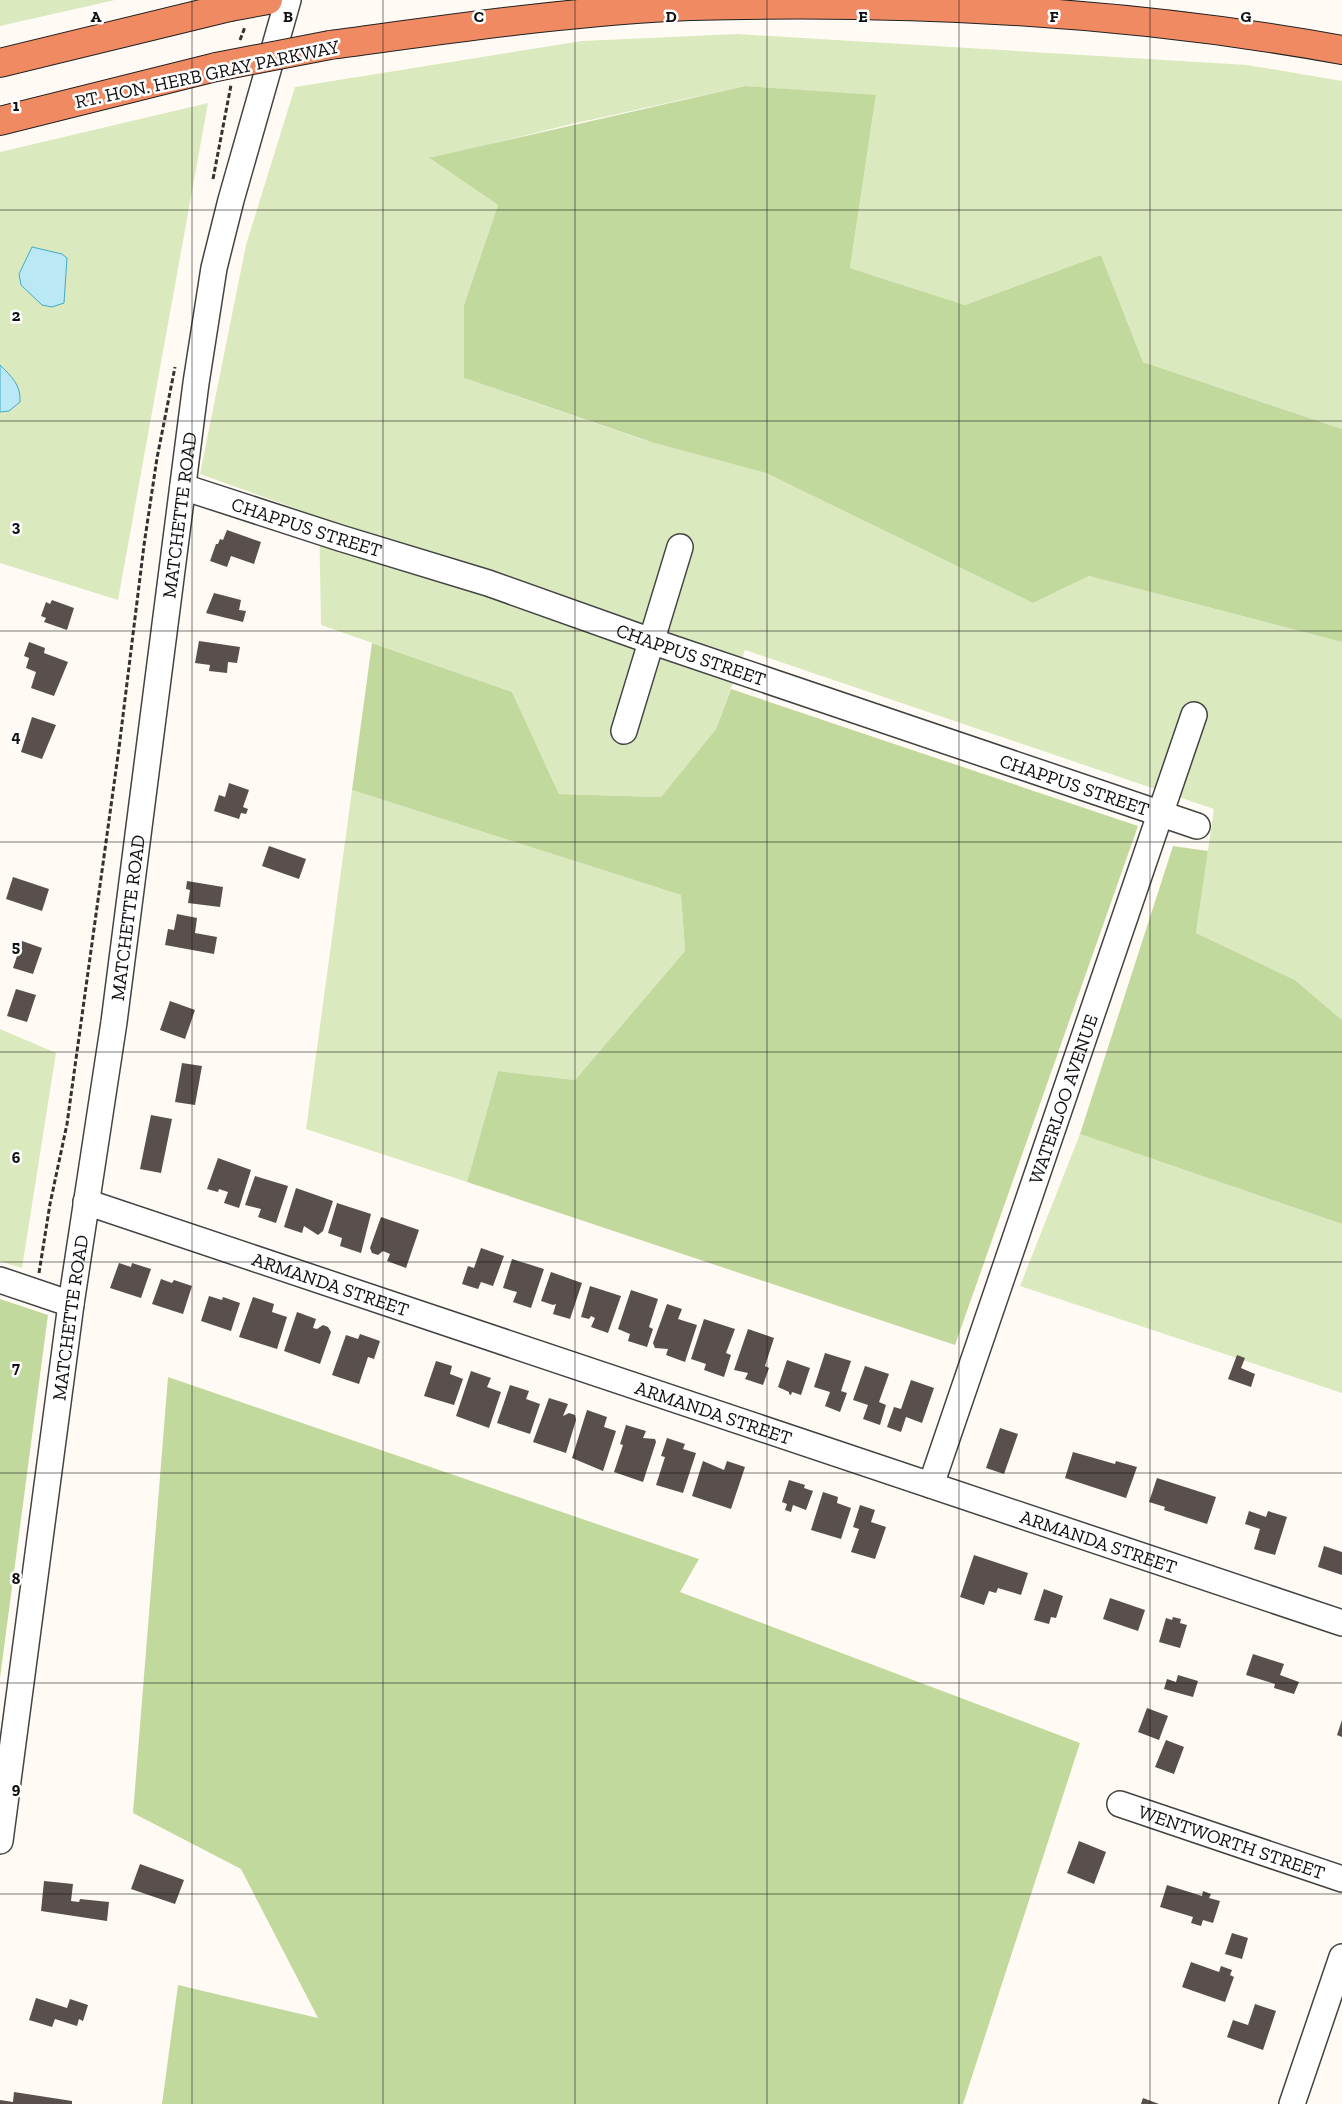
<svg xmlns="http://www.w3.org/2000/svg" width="1342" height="2104" font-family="'Zilla Slab',serif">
  <rect width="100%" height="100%" fill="#fffbf4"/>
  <g fill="#dbe9be">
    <polygon points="0,0 115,0 0,26"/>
    <polygon points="737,34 1247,65 1342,81 1342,429 1143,362 1101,255 965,305 850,268 876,96 745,86 567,125 430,159 498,205 464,305 464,378 641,439 766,473 1033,603 1089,576 1342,642 1342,1020 1295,980 1196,933 1214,809 745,650 716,729 661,797 559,794 512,692 321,625 319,517 200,474 246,245 295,87 582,41"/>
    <polygon points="208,103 118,600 0,563 0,152"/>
    <polygon points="352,790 681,895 685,951 575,1080 498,1071 467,1182 306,1129"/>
    <polygon points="0,1029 56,1053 22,1268 0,1261"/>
    <polygon points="1080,1134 1342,1224 1342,1393 1020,1286"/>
  </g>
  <g fill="#c2d99d">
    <polygon points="745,86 876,95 850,268 965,305 1101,255 1143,362 1342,429 1342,642 1089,576 1033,603 766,473 651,442 464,378 464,305 498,205 429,158"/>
    <polygon points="372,643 512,692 559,794 661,797 716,729 731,689 1138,826 955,1345 467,1182 498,1071 575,1080 685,951 681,895 352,790"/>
    <polygon points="1173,846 1208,851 1196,933 1295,980 1342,1020 1342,1224 1080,1134"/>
    <polygon points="0,1299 48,1315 0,1678"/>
    <polygon points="168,1377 699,1559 680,1592 1080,1743 963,2104 162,2104 178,1985 318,2018 241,1869 133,1813"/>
  </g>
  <g fill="#bae8f4" stroke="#43aac9">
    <polygon points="32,247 62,254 67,258 64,303 52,307 42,305 21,285 19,274"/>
    <path d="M0 365C12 377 21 385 20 402L9 411 0 412Z"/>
  </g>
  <g fill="#594f4d">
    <polygon points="227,530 261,542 254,564 231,556 227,567 210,561 216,544 218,544 220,539 223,540"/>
    <polygon points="214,593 241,600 239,610 246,611 243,622 206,613"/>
    <polygon points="52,600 74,608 67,630 44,622 46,618 41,616 46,602 50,604"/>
    <polygon points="199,641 240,647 237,663 228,662 227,673 209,671 210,665 195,663"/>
    <polygon points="29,642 45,648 44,653 68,662 54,696 31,688 36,672 26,668 29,658 24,656"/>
    <polygon points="32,717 56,725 42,759 21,752"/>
    <polygon points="229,783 249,790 243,807 248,809 246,814 241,813 239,819 214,811 219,795 225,797"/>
    <polygon points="269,846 306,859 299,879 262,866"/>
    <polygon points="13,877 49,889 42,911 6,899"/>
    <polygon points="187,881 223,887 220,907 188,903 190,890 186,889"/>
    <polygon points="177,914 197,918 195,933 217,937 214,954 165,945 168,929 174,930"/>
    <polygon points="22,941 42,948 33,974 13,968 17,956 12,954 15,943 21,945"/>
    <polygon points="16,989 36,995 27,1022 7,1016"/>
    <polygon points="170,1001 195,1010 185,1039 160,1030"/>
    <polygon points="182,1063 202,1066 195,1105 175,1102"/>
    <polygon points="151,1115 172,1119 161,1173 140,1169"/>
    <polygon points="218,1158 251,1170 239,1208 224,1203 228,1192 219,1189 218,1192 207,1189"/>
    <polygon points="255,1176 288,1186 276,1223 258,1217 261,1209 245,1205"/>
    <polygon points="296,1188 333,1201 323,1231 318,1235 304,1226 302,1233 284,1227"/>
    <polygon points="337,1203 371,1214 361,1253 340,1246 342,1238 328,1233"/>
    <polygon points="381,1217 419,1230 406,1268 387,1261 390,1254 383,1251 378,1255 372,1253 370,1248"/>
    <polygon points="481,1248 504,1256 493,1286 481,1282 478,1289 462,1284 468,1266 474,1268"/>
    <polygon points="512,1259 544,1269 531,1308 513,1302 517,1292 503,1288"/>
    <polygon points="119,1263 131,1267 132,1263 151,1269 141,1298 110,1288"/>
    <polygon points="551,1272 582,1283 570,1319 553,1314 556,1304 553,1305 541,1301"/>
    <polygon points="161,1279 172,1283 174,1280 192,1286 183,1314 152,1304"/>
    <polygon points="590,1286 621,1296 608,1333 591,1327 595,1318 591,1316 589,1319 581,1317"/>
    <polygon points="631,1290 658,1299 649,1327 653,1329 647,1347 628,1341 630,1334 618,1329"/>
    <polygon points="209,1296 222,1300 223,1297 240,1303 231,1331 201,1321"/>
    <polygon points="253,1297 274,1304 272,1312 287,1317 277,1349 239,1337"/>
    <polygon points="667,1304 682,1309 678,1319 697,1325 685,1362 666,1355 668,1349 655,1348 653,1343"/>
    <polygon points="297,1312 316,1319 313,1328 317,1329 323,1325 328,1327 331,1332 320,1364 284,1351"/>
    <polygon points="704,1319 735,1329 726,1353 731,1355 724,1377 704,1370 706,1364 691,1359"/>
    <polygon points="748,1329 774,1338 765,1366 769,1368 763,1385 745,1379 748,1373 734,1370"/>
    <polygon points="360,1334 380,1341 374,1359 368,1357 359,1384 332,1375 346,1335 358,1339"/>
    <polygon points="825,1353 851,1361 841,1391 847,1393 840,1412 825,1406 830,1392 814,1387"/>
    <polygon points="1237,1355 1245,1358 1241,1368 1255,1374 1251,1387 1228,1379"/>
    <polygon points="787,1360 810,1368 801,1395 792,1392 791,1395 789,1394 789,1392 778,1387"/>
    <polygon points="436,1361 452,1366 450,1374 463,1379 454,1405 424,1396"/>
    <polygon points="865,1366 889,1374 879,1402 886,1405 880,1425 863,1419 868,1405 853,1400"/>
    <polygon points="471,1371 491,1378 487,1387 501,1392 489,1428 456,1416"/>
    <polygon points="911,1380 934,1388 922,1423 906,1417 901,1432 887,1427 894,1407 901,1409"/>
    <polygon points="510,1385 529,1391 526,1399 540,1404 530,1434 497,1423"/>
    <polygon points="549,1398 568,1404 563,1416 569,1413 575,1415 576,1420 566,1453 533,1442"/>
    <polygon points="587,1410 607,1417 604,1427 616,1431 603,1471 572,1458"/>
    <polygon points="626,1425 646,1431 643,1438 655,1439 656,1442 643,1482 614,1472 623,1445 620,1444"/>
    <polygon points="1000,1428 1018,1434 1004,1474 986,1468"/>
    <polygon points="667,1438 685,1444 683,1449 696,1453 683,1493 656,1485 665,1457 661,1456"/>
    <polygon points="1073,1452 1115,1464 1116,1461 1137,1467 1126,1498 1065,1478"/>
    <polygon points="703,1461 724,1470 727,1461 745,1467 731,1509 692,1496"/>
    <polygon points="1157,1478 1216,1497 1207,1524 1164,1510 1165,1507 1149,1502"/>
    <polygon points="789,1480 805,1485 804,1488 813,1491 806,1510 793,1505 791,1512 785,1510 787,1504 782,1502"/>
    <polygon points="823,1492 838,1497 837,1503 851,1508 841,1539 811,1530"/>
    <polygon points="860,1505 875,1510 871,1522 886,1527 875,1559 851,1552 859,1529 853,1527"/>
    <polygon points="1249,1511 1266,1517 1268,1511 1287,1517 1275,1555 1254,1549 1260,1529 1245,1524"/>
    <polygon points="1324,1546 1342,1552 1342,1575 1318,1567"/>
    <polygon points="974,1555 1028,1573 1021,1595 998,1588 996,1593 989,1591 984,1605 960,1597"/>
    <polygon points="1044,1589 1063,1596 1056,1618 1051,1617 1049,1624 1034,1620"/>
    <polygon points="1110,1598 1145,1610 1138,1631 1103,1619"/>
    <polygon points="1173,1617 1181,1619 1180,1623 1187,1625 1180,1648 1159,1642 1166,1618 1172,1620"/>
    <polygon points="1253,1654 1284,1664 1280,1675 1299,1682 1294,1694 1274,1688 1275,1684 1246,1675"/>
    <polygon points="1178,1675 1198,1681 1193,1697 1164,1689 1167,1679 1176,1682"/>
    <polygon points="1147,1708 1168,1716 1159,1740 1138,1732"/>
    <polygon points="1342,1720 1342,1737 1337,1735"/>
    <polygon points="1166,1740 1184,1747 1174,1774 1155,1767"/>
    <polygon points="1079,1841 1106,1852 1094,1884 1067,1873"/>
    <polygon points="140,1864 184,1880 175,1904 131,1889"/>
    <polygon points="44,1881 73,1884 71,1901 79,1902 80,1899 109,1902 107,1921 41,1911"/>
    <polygon points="1167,1885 1202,1896 1203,1891 1211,1894 1209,1898 1220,1901 1213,1923 1203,1920 1201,1926 1191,1923 1193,1917 1160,1907"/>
    <polygon points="1232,1933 1248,1938 1242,1959 1225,1954"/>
    <polygon points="1191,1962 1219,1972 1221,1966 1232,1970 1230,1975 1234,1977 1225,2002 1182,1987"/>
    <polygon points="36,1998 67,2008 70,1999 88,2005 83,2021 79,2019 77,2026 55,2019 52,2027 29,2020"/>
    <polygon points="1255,2004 1276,2011 1263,2050 1227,2037 1233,2020 1248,2025"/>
    <polygon points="14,2092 72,2101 72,2104 0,2104 0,2100 13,2102"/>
    <polygon points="1143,2098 1159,2104 1141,2104"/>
  </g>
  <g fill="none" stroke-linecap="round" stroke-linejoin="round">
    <g stroke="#434343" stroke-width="28">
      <g id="minor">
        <path id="s1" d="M183 487 340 538 488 583 651 641 1197 826"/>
        <polyline points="624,731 680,547"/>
        <path id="s2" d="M86 1202 1342 1623"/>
        <polyline points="0,1280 71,1304"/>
        <path id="s3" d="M931 1485 1194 715"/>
        <path id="s4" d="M1120 1804 1342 1879"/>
        <path id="s5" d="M0 1841 71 1304 114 1022 196 383 214 268 231 200 288 0"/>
        <polyline points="1292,2104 1342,1957"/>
      </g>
    </g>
    <g stroke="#212121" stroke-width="30">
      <g id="highway">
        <path d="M330 45C450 29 570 11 691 6 908 0 1128 11 1342 50"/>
        <polyline points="0,63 230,7"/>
        <polyline points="0,121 216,67"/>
      </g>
    </g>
    <g stroke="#323232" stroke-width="3" stroke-dasharray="5 2.5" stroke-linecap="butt">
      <polyline points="240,40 245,27"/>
      <polyline points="213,179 231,85"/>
      <polyline points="39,1273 50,1204 67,1124 119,748 144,545 157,458 175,367"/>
    </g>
    <use href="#minor" stroke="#fff" stroke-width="25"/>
    <use href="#highway" stroke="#ef8a62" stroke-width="28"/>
    <g stroke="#212121" stroke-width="30" stroke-linecap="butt">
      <g id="highway-bridge">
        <polyline points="230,7 268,0"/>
        <polyline points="216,67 330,45"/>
      </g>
    </g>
    <use href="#highway-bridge" stroke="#ef8a62" stroke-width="28"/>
  </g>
  <path fill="none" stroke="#101010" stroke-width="1" stroke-opacity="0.55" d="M192 0V2104M383 0V2104M575 0V2104M767 0V2104M959 0V2104M1150 0V2104M0 210H1342M0 421H1342M0 631H1342M0 842H1342M0 1052H1342M0 1262H1342M0 1473H1342M0 1683H1342M0 1894H1342"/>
  <g text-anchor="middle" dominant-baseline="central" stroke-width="5" stroke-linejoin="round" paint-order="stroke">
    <g font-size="19" fill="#101010" stroke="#fff">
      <text transform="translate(207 74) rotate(-12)">RT. HON. HERB GRAY PARKWAY</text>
      <text stroke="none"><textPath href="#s5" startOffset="1338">MATCHETTE ROAD</textPath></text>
      <text stroke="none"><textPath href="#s1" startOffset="130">CHAPPUS STREET</textPath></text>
      <text stroke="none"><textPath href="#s1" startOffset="535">CHAPPUS STREET</textPath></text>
      <text stroke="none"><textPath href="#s1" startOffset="940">CHAPPUS STREET</textPath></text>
      <text stroke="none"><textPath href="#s5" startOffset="932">MATCHETTE ROAD</textPath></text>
      <text stroke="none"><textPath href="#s3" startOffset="408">WATERLOO AVENUE</textPath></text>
      <text stroke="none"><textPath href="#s2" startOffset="258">ARMANDA STREET</textPath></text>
      <text stroke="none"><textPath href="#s5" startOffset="528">MATCHETTE ROAD</textPath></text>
      <text stroke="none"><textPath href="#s2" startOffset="662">ARMANDA STREET</textPath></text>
      <text stroke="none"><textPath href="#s2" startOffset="1068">ARMANDA STREET</textPath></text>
      <text stroke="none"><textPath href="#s4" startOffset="118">WENTWORTH STREET</textPath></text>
    </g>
  </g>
  <g font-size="16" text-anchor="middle" font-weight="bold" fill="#101010" stroke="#fff" stroke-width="5" stroke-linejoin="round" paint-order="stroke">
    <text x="96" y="22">A</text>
    <text x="288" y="22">B</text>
    <text x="479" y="22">C</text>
    <text x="671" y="22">D</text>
    <text x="863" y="22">E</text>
    <text x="1054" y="22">F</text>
    <text x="1246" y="22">G</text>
    <text x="16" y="111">1</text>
    <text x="16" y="321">2</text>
    <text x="16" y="532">3</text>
    <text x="16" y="742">4</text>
    <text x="16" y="952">5</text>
    <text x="16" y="1163">6</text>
    <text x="16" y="1373">7</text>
    <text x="16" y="1584">8</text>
    <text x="16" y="1794">9</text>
  </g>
</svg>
